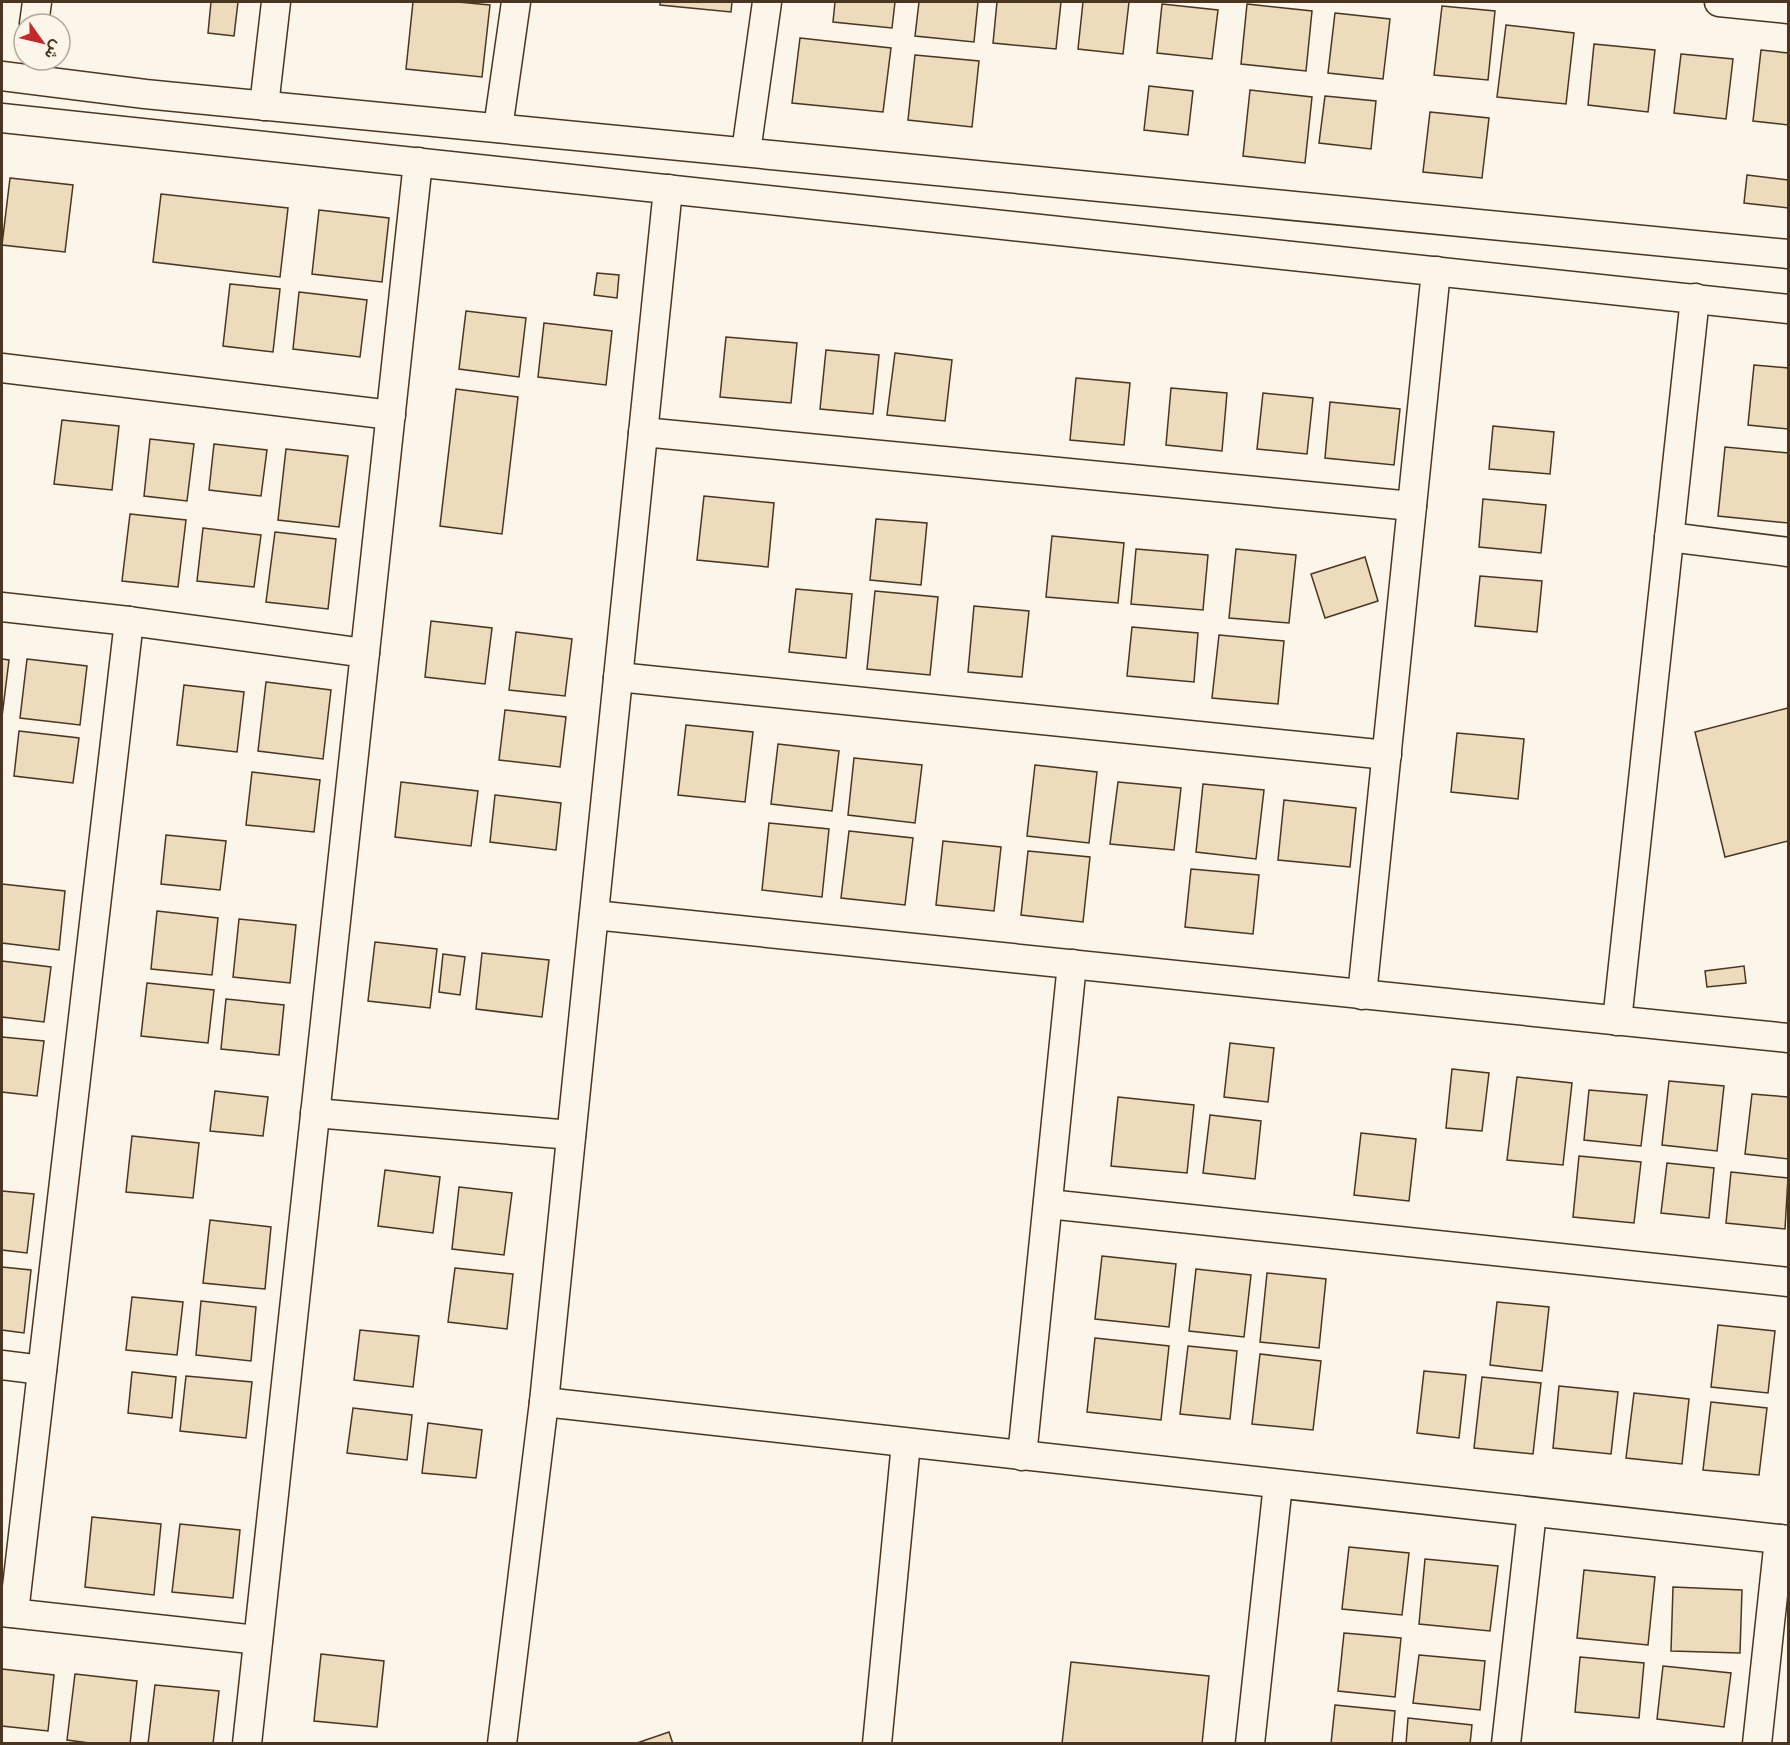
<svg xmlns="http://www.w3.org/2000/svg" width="1790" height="1745" font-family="Jost,Vazirmatn,sans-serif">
  <rect width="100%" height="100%" fill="#fbf6e9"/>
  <g fill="#ecdcbc" stroke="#4a3520" stroke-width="1.5">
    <polygon points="211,2 238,2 234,36 208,33"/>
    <polygon points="413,2 458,2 490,5 482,77 406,69"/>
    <polygon points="660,2 732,2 731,12 660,5"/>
    <polygon points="835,2 895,2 892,28 833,22"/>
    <polygon points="919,2 978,2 974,42 915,36"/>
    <polygon points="997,2 1061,2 1056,49 993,43"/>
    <polygon points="1083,2 1129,2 1123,54 1078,49"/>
    <polygon points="1162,4 1218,10 1212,59 1157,53"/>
    <polygon points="1247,4 1312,11 1306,71 1241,64"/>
    <polygon points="1442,6 1495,11 1488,80 1434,75"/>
    <polygon points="1335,13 1390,19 1383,79 1328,73"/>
    <polygon points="1506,25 1574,33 1566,104 1497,97"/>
    <polygon points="800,38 891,48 883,112 792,103"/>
    <polygon points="1594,44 1655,50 1648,112 1588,105"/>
    <polygon points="1761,50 1788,53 1788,125 1753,121"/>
    <polygon points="1681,54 1733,59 1726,119 1674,113"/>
    <polygon points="915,55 979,61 972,127 908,120"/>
    <polygon points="1149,86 1193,91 1188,135 1144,130"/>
    <polygon points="1250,90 1312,97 1305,163 1243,156"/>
    <polygon points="1325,96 1376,101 1371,149 1319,143"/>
    <polygon points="1430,112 1489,118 1482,178 1423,172"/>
    <polygon points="1747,175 1788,180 1788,208 1744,203"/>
    <polygon points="10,178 73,185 65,252 2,245"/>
    <polygon points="161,194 288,208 280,277 153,262"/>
    <polygon points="319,210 389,218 382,282 312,274"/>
    <polygon points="597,273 619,275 617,298 594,295"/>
    <polygon points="230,284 280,289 273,352 223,346"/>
    <polygon points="299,292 367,300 360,357 293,349"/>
    <polygon points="466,311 526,318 519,377 459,369"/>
    <polygon points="544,323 612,331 606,385 538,377"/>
    <polygon points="726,337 797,343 791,403 720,397"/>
    <polygon points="826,350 879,355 873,414 820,409"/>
    <polygon points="895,353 952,360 945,421 887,415"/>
    <polygon points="1754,365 1788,368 1788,429 1748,425"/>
    <polygon points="1076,378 1130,383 1124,445 1070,440"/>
    <polygon points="1171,388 1227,393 1222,451 1166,445"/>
    <polygon points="456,389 518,397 502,534 440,526"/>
    <polygon points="1263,393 1313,398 1307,454 1257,449"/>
    <polygon points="1330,402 1400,409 1394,465 1325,458"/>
    <polygon points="62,420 119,426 112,490 54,484"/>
    <polygon points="1493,426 1554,432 1550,474 1489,469"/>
    <polygon points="150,439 194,444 187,501 144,496"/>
    <polygon points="214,444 267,450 261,496 209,490"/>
    <polygon points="1725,447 1788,453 1788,523 1718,516"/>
    <polygon points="286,449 348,456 339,527 278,520"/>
    <polygon points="704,496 774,503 768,567 697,560"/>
    <polygon points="1483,499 1546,505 1541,553 1479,547"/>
    <polygon points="130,514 186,520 178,587 122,581"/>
    <polygon points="876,519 927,523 921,585 870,580"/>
    <polygon points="203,528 261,535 254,587 197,581"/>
    <polygon points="275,532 336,539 328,609 266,602"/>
    <polygon points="1052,536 1124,543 1118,603 1046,597"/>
    <polygon points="1136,549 1208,555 1203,610 1131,604"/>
    <polygon points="1236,549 1296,555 1289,623 1229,618"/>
    <polygon points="1365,557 1378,601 1325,618 1311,574"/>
    <polygon points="1480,576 1542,581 1537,632 1475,626"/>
    <polygon points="796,589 852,594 846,658 789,652"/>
    <polygon points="875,591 938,597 930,675 867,669"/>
    <polygon points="974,606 1029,611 1022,677 968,672"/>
    <polygon points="431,621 492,628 485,684 425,677"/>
    <polygon points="1132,627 1198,633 1194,682 1127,676"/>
    <polygon points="516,632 572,639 565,696 509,690"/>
    <polygon points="1219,635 1284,641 1278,704 1212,698"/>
    <polygon points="2,659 9,660 2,717"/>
    <polygon points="27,659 87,666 80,725 20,718"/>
    <polygon points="266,682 331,690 323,759 258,751"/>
    <polygon points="184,685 244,692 237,752 177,745"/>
    <polygon points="1788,708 1788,841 1725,857 1695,732"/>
    <polygon points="505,710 566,717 560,767 499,760"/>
    <polygon points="686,725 753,732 745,802 678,795"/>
    <polygon points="19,731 79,738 73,783 14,776"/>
    <polygon points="1457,733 1524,739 1518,799 1451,792"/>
    <polygon points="778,744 839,751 832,811 771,804"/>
    <polygon points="854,758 922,765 915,823 848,815"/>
    <polygon points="1035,765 1097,772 1089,843 1027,836"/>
    <polygon points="252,772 320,780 314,832 246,825"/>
    <polygon points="401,782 478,791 471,846 395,837"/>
    <polygon points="1118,782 1181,788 1174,850 1110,844"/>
    <polygon points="1203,784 1264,790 1256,859 1196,852"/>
    <polygon points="495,795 561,803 556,850 490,842"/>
    <polygon points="1284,800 1356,808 1350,867 1278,860"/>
    <polygon points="769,823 829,829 822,897 762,890"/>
    <polygon points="849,831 913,838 905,905 841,898"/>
    <polygon points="166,835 226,841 220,890 161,884"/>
    <polygon points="943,841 1001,847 994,911 936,905"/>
    <polygon points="1028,851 1090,857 1083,922 1021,915"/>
    <polygon points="1191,869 1259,875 1253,934 1185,927"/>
    <polygon points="2,884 65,891 59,950 2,943"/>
    <polygon points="157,911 218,918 212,975 151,969"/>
    <polygon points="239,919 296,925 290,983 233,977"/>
    <polygon points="375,942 437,949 430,1008 368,1001"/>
    <polygon points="482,953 549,960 542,1017 476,1009"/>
    <polygon points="443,954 465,957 460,995 439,992"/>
    <polygon points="2,961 51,967 44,1022 2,1017"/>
    <polygon points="1744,966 1746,983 1707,987 1705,971"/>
    <polygon points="147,983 214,990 208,1043 141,1036"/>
    <polygon points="226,999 284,1005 279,1055 221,1049"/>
    <polygon points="2,1037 44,1041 37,1096 2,1092"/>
    <polygon points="1230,1043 1274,1048 1268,1102 1224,1097"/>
    <polygon points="1452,1069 1489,1073 1482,1131 1446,1128"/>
    <polygon points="1517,1077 1572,1083 1563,1165 1507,1160"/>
    <polygon points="1669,1081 1724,1086 1717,1151 1662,1145"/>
    <polygon points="1589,1090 1647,1095 1641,1146 1584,1140"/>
    <polygon points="215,1091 268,1097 263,1136 210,1131"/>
    <polygon points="1752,1094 1788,1097 1788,1159 1745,1154"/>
    <polygon points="1118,1097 1194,1105 1187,1173 1111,1166"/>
    <polygon points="1210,1115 1261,1121 1255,1179 1203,1173"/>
    <polygon points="1361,1133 1416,1139 1409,1201 1354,1195"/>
    <polygon points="132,1136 199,1143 193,1198 126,1192"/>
    <polygon points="1579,1156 1641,1162 1634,1223 1573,1217"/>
    <polygon points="1667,1163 1714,1168 1709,1218 1661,1213"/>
    <polygon points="385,1170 440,1177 433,1233 378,1226"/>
    <polygon points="1731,1172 1788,1178 1785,1229 1726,1223"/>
    <polygon points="459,1187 512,1193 504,1255 452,1249"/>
    <polygon points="2,1191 34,1194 27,1253 2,1250"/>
    <polygon points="210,1220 271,1227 265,1289 203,1283"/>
    <polygon points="1102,1256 1176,1264 1169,1327 1095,1319"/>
    <polygon points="2,1267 31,1270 24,1333 2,1330"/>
    <polygon points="455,1268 513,1274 507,1329 448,1322"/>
    <polygon points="1196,1269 1251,1275 1244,1337 1189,1331"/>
    <polygon points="1267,1273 1326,1279 1319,1348 1260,1342"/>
    <polygon points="132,1297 183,1302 177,1355 126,1350"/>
    <polygon points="201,1301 256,1307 251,1361 196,1355"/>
    <polygon points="1497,1302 1549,1307 1542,1371 1490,1365"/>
    <polygon points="1718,1325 1775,1331 1768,1393 1711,1387"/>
    <polygon points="360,1330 419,1336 413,1387 354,1380"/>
    <polygon points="1095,1338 1169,1346 1161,1420 1087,1412"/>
    <polygon points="1188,1346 1237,1351 1230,1419 1180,1414"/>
    <polygon points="1260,1354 1321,1361 1313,1430 1252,1424"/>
    <polygon points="1424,1371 1466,1375 1459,1438 1417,1433"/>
    <polygon points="132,1372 176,1377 172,1418 128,1413"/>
    <polygon points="186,1376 252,1382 246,1438 180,1431"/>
    <polygon points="1482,1377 1541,1383 1533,1454 1474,1448"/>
    <polygon points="1559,1386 1618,1392 1611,1454 1553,1448"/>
    <polygon points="1634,1393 1689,1399 1682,1464 1626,1458"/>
    <polygon points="1711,1402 1767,1408 1759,1475 1703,1470"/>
    <polygon points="353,1408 412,1415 407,1460 347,1453"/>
    <polygon points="428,1423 482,1430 476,1478 422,1473"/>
    <polygon points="92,1517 161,1524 154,1595 85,1587"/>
    <polygon points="180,1524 240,1530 233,1598 172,1592"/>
    <polygon points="1349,1547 1409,1553 1402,1615 1342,1609"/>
    <polygon points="1425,1559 1498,1566 1490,1631 1419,1624"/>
    <polygon points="1584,1570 1655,1577 1648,1645 1577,1638"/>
    <polygon points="1673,1587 1742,1590 1740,1653 1671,1651"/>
    <polygon points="1344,1633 1401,1638 1395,1697 1338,1691"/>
    <polygon points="321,1654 384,1661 377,1727 314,1721"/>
    <polygon points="1419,1655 1485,1661 1480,1710 1413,1703"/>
    <polygon points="1580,1657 1644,1663 1639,1718 1575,1712"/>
    <polygon points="1071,1662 1209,1676 1202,1744 1062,1744"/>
    <polygon points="1663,1666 1731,1673 1724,1727 1657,1719"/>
    <polygon points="2,1669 54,1675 48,1731 2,1726"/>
    <polygon points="75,1674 137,1681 130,1744 97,1744 67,1740"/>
    <polygon points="155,1685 219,1691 213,1744 148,1744"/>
    <polygon points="1335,1705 1395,1711 1392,1744 1331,1744"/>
    <polygon points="1408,1718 1472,1725 1470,1744 1406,1744"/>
    <polygon points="669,1732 673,1744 634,1744"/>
  </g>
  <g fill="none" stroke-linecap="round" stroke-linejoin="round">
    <g stroke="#4a3520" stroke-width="31">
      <g id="minor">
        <polyline points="1719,2 1788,9"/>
        <polyline points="34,24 37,2"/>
        <polyline points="2,76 145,94 1788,254"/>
        <polyline points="264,106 276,2"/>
        <polyline points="2,118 1788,309"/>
        <polyline points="498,128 516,2"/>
        <polyline points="746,152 767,2"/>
        <polyline points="2,368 391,415"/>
        <polyline points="643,432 1412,506"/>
        <polyline points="1669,537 1788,552"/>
        <polyline points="2,607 129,621 365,653"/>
        <polyline points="618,677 1387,755"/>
        <polyline points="594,915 1788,1038"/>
        <polyline points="1362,995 1436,271"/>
        <polyline points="1617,1021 1695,298"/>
        <polyline points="315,1113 571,1135"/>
        <polyline points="1048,1204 1788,1282"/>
        <polyline points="2,1365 42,1370"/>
        <polyline points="544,1402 1788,1540"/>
        <polyline points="1022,1456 1072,964"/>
        <polyline points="2,1612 258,1640"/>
        <polyline points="14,1613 129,621"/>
        <polyline points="247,1744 418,162"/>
        <polyline points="502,1744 544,1402 668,189"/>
        <polyline points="877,1744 906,1443"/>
        <polyline points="1250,1744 1278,1484"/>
        <polyline points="1506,1744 1532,1512"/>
        <polyline points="1757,1744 1779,1539"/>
      </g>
    </g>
    <use href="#minor" stroke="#fbf6e9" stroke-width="28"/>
  </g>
  <rect width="1790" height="1745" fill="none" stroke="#4a3520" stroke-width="6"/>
  <g transform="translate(42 42) rotate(124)"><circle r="28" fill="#fbf6e9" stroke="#b4a999" stroke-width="1.5"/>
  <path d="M0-4.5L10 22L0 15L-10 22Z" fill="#c62828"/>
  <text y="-9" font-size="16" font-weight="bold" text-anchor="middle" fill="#4a3520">ش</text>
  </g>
</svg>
